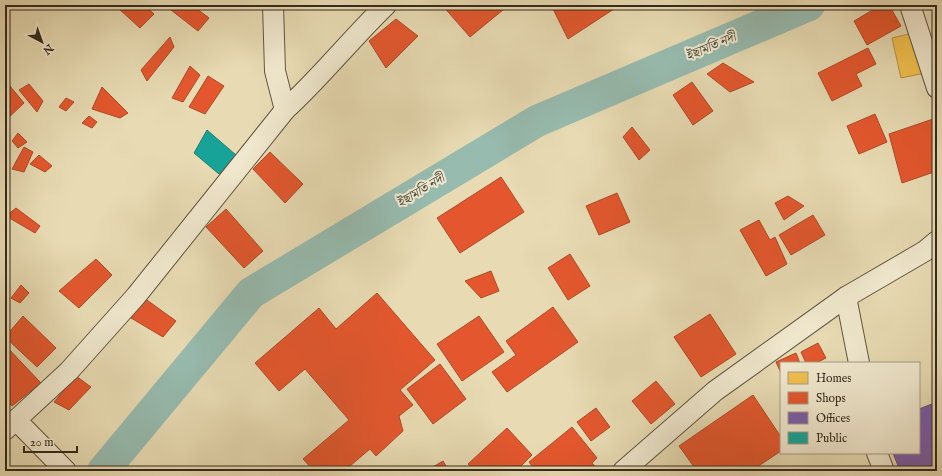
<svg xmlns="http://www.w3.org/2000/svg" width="942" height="476" font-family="'IM FELL English','Noto Serif Bengali',serif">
  <rect width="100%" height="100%" fill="#e8dbb3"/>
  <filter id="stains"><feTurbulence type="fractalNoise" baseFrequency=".005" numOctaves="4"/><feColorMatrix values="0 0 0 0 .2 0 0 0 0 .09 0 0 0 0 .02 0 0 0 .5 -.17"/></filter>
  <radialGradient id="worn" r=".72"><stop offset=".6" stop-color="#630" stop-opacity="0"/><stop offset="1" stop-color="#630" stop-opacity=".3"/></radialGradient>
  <polygon fill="#f2c14e" stroke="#b9943f" points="913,33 925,73 901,78 892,38"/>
  <g fill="#e4572e" stroke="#af4a29">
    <polygon points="121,5 144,5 154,14 140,28 118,8"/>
    <polygon points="176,5 192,5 209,18 198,31 171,10"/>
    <polygon points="442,5 509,5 470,37"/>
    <polygon points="551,5 620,5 568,39"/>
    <polygon points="881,5 889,5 901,26 867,45 854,21"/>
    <polygon points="396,19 418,36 386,68 369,41"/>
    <polygon points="170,37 174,47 147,81 141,70"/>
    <polygon points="868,48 876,64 856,74 862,86 832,101 818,73"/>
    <polygon points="723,63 754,82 730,92 707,74"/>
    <polygon points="190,66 200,75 183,102 172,98"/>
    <polygon points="208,76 224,86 205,114 189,107"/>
    <polygon points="5,80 24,103 5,121"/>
    <polygon points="692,82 713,111 693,125 673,95"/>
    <polygon points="29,84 43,101 37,112 19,90"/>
    <polygon points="102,87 128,113 120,118 92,109"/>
    <polygon points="66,98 74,102 66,111 59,107"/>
    <polygon points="875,114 887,142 859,154 847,126"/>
    <polygon points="89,116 97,122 92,128 82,123"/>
    <polygon points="936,118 937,171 902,183 889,134"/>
    <polygon points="632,127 650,150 639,160 623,137"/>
    <polygon points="18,133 27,142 18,148 12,141"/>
    <polygon points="24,147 33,152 24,172 12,169"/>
    <polygon points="270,152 303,184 285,203 253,169"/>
    <polygon points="39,155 52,166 45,172 30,164"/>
    <polygon points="501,177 524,212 460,253 437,218"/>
    <polygon points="617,193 630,222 599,235 586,206"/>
    <polygon points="788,196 804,206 784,220 775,203"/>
    <polygon points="16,208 40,226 35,233 6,216"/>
    <polygon points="226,209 263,251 244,268 206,227"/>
    <polygon points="813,215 825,235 791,255 779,235"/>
    <polygon points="759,220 770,240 775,237 787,264 766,276 740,230"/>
    <polygon points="570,254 590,286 568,300 548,268"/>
    <polygon points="96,259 112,275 79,308 59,291"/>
    <polygon points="491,271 499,291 481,298 465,281"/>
    <polygon points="21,285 29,293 20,303 11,298"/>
    <polygon points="377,293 435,360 400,390 413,405 399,416 403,431 376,456 370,449 344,471 314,471 303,459 349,420 305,369 279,391 255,363 319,308 336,329"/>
    <polygon points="144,298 176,321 163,337 126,315"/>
    <polygon points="553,307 578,342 507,392 492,372 516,355 506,341"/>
    <polygon points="710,314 736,354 701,377 674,337"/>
    <polygon points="23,316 56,348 37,367 5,337"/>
    <polygon points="479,316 504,352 462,381 437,344"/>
    <polygon points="818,343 826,358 816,363 806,363 801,352"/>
    <polygon points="5,345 41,383 12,406 5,399"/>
    <polygon points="796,353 800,363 781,363 781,373 776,362"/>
    <polygon points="440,364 466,399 433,424 407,389"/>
    <polygon points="76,376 91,387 69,410 54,402"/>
    <polygon points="656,381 675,404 651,424 632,401"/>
    <polygon points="753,395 781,437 781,451 751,471 697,471 679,446"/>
    <polygon points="596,408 610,427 591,441 577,422"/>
    <polygon points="572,427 597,458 592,463 599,471 536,471 529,462"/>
    <polygon points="507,428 532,455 516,471 475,471 468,464"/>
    <polygon points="443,461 449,471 426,471"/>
  </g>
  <polygon fill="#7b5ea7" stroke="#664e7e" points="937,402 937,471 900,471 893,453 919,453 919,409"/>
  <polygon fill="#17a398" stroke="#207f73" points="207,130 236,155 219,174 194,153"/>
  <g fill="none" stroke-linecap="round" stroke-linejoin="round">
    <polyline stroke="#97bbaf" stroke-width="32" points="103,471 251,293 537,121 809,5"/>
    <g stroke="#615642" stroke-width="22">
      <g id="street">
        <polyline points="273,5 275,71 285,110"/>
        <polyline points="910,5 937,88"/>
        <polyline points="846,297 859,363"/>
        <polyline points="16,420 66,471"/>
        <path d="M5 430 69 371 136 296 285 110C321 77 351 39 386 5"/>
        <polyline points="877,453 884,471"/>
        <polyline points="623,471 715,391 846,297 925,251 937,241"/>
      </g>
    </g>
    <use href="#street" stroke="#f0e8ce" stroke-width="20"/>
  </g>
  <g text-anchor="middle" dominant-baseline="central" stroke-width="4" stroke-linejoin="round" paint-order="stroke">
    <g font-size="13" font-style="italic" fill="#4d4e42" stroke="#f0e8ce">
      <text transform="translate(711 47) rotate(-23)">ইছামতি নদী</text>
      <text transform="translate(421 191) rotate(-31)">ইছামতি নদী</text>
    </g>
  </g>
  <rect width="942" height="476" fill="none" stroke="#e8dbb3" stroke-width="20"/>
  <rect x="6" y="6" width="930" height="464" fill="none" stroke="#342a1d" stroke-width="2"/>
  <rect x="10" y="10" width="922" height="456" fill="none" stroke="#342a1d"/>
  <rect x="780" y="362" width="140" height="92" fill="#f0e8ce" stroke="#a59c87"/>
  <rect x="788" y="372" width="20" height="12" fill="#f2c14e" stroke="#a59c87"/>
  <text x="816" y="382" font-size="12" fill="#342a1d">Homes</text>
  <rect x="788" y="392" width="20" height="12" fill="#e4572e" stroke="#a59c87"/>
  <text x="816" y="402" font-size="12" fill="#342a1d">Shops</text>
  <rect x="788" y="412" width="20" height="12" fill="#7b5ea7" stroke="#a59c87"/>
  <text x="816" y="422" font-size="12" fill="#342a1d">Offices</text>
  <rect x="788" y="432" width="20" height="12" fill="#17a398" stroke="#a59c87"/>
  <text x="816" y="442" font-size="12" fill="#342a1d">Public</text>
  <g transform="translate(42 42) rotate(139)" stroke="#f0e8ce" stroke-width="3" paint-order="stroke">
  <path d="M0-3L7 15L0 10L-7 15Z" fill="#342a1d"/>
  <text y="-6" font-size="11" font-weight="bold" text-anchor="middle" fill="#342a1d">N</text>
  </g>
  <path d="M24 446v6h53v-6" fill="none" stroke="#342a1d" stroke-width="2"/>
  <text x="30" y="446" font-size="12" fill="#342a1d" stroke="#f0e8ce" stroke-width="3" paint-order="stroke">20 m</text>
  <rect width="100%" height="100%" filter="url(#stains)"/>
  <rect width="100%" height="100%" fill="url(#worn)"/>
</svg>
